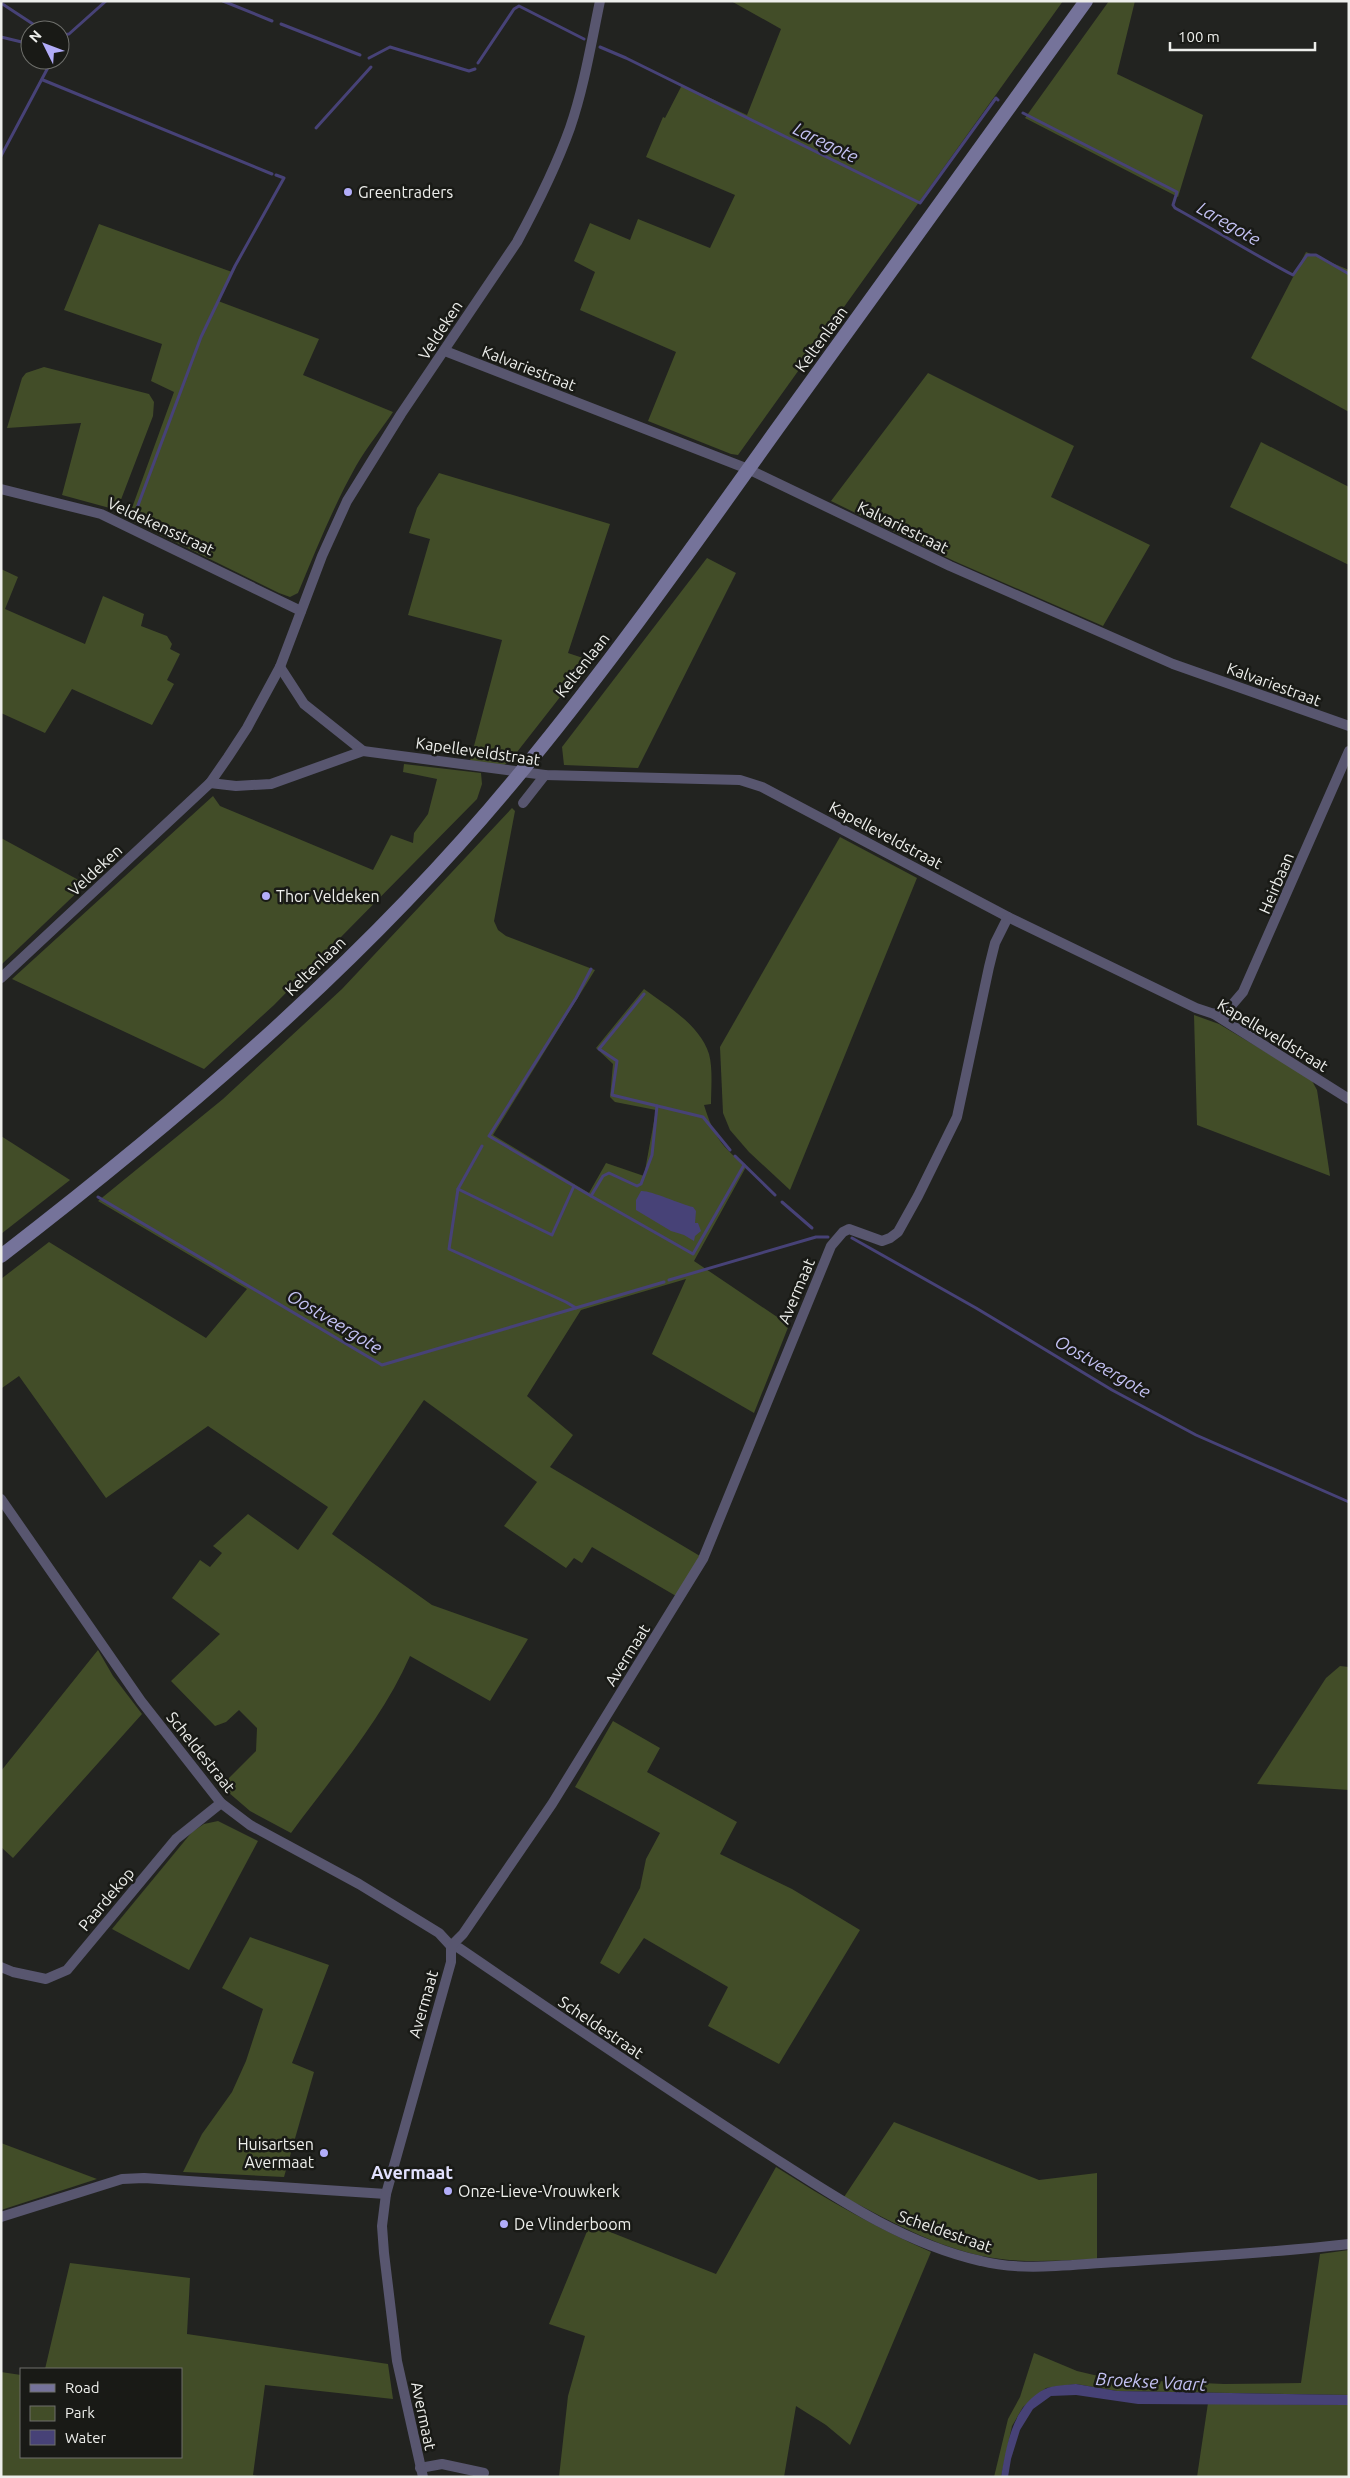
<svg xmlns="http://www.w3.org/2000/svg" width="1350" height="2478" font-family="Ubuntu,sans-serif">
  <rect width="100%" height="100%" fill="#222320"/>
  <g fill="#424d28">
    <polygon points="731,1 1063,1 738,455 731,454 648,421 676,352 580,310 595,272 574,261 590,223 630,240 638,219 710,248 735,195 646,157 663,117 665,118 682,85 747,115 781,29"/>
    <polygon points="1109,1 1135,1 1117,74 1203,115 1178,197 1025,118"/>
    <path d="M99 224 232 272 218 301 319 339 303 375 393 412C381 430 367 447 356 466 333 507 316 550 298 593L290 597 279 593 128 519 174 392 151 381 162 344 64 310Z"/>
    <polygon points="1306,252 1349,270 1349,412 1251,358"/>
    <polygon points="44,367 149,394 154,402 153,416 117,510 62,495 81,423 7,428 22,378 26,373"/>
    <polygon points="928,373 1074,446 1051,497 1150,545 1103,626 954,561 831,501"/>
    <polygon points="1261,442 1349,487 1349,565 1230,507"/>
    <polygon points="439,473 610,524 568,653 589,660 510,761 504,765 470,761 502,640 408,615 430,539 409,533 417,508"/>
    <polygon points="707,558 736,573 638,768 564,765 562,747"/>
    <polygon points="1,569 18,577 5,609 85,644 103,596 144,614 141,626 167,636 172,644 170,649 180,654 167,680 174,684 152,725 72,689 45,733 1,713"/>
    <polygon points="404,764 481,773 482,784 477,799 274,1005 204,1069 12,979 213,796 220,806 373,870 391,835 413,843 414,833 428,814 437,779 403,772"/>
    <path d="M512 808 515 811 494 921 498 930 506 936 595 970 493 1135 589 1193 606 1163 644 1176 656 1110 615 1102 610 1097 613 1064 596 1048 644 989C667 1006 700 1025 709 1054 713 1069 711 1089 711 1104L704 1105C714 1137 721 1145 746 1167L694 1261 789 1325 754 1413 652 1354 686 1279 581 1310 527 1396 573 1435 550 1467 700 1556 676 1596 592 1547 582 1563 574 1558 566 1568 504 1526 537 1482 424 1400 332 1534 432 1605 528 1639 490 1701 410 1656C382 1720 332 1777 291 1833L250 1811 221 1786 256 1751 257 1728 239 1710 226 1722 215 1726 171 1681 220 1634 172 1598 200 1560 210 1567 222 1553 213 1546 248 1514 298 1550 328 1507 208 1426 106 1498 19 1376 2 1388 1 1386V1279L49 1242 206 1338 247 1289 98 1201 223 1099 342 989Z"/>
    <polygon points="840,837 917,878 790,1190 749,1152 730,1130 723,1113 720,1047"/>
    <polygon points="1,838 86,884 2,964 1,964"/>
    <polygon points="1194,1015 1219,1024 1311,1079 1317,1090 1330,1176 1197,1125"/>
    <polygon points="1,1136 70,1180 1,1234"/>
    <polygon points="98,1650 113,1676 142,1714 13,1858 1,1847 1,1771"/>
    <polygon points="1340,1666 1349,1667 1349,1790 1257,1784 1326,1678"/>
    <polygon points="613,1721 660,1748 647,1772 737,1822 720,1854 792,1889 860,1930 779,2064 708,2026 728,1987 644,1938 619,1974 600,1963 640,1888 646,1859 660,1833 575,1787"/>
    <polygon points="218,1821 258,1841 189,1970 112,1929 192,1832 204,1824"/>
    <polygon points="250,1937 329,1965 292,2063 314,2072 284,2177 183,2172 202,2134 232,2092 246,2061 263,2009 222,1988"/>
    <path d="M894 2122 1039 2180 1097 2173V2259C1065 2260 1032 2263 1001 2259 944 2252 894 2223 844 2197Z"/>
    <polygon points="1,2143 97,2179 1,2210"/>
    <path d="M776 2167C826 2199 876 2228 931 2252L850 2445 826 2425 796 2406 784 2477H559L568 2396 585 2336 549 2324 590 2224 716 2274Z"/>
    <polygon points="1349,2250 1349,2395 1117,2391 1076,2384 1046,2388 1023,2407 1012,2426 1001,2477 994,2477 1008,2419 1020,2397 1034,2353 1077,2371 1111,2379 1224,2384 1301,2383 1320,2254"/>
    <polygon points="70,2263 190,2278 187,2334 388,2364 393,2399 265,2385 253,2475 262,2477 1,2477 1,2372 21,2375 21,2457 181,2457 181,2369 45,2369"/>
    <polygon points="1208,2403 1349,2405 1349,2477 1197,2477"/>
  </g>
  <g fill="#474277">
    <path d="M641 1191C650 1190 680 1204 693 1207L696 1211 695 1223H698L701 1231 695 1236 694 1241 684 1235 671 1231 636 1210V1200Z"/>
    <path d="M1076 2384 1117 2391 1349 2395V2405L1138 2404 1076 2395 1051 2396 1033 2409 1020 2430 1011 2459 1008 2477H1001C1007 2444 1012 2406 1045 2389 1053 2385 1067 2385 1076 2384Z"/>
  </g>
  <g fill="none" stroke-linecap="round" stroke-linejoin="round">
    <g stroke="#474277" stroke-width="3">
      <polyline points="223,1 272,21"/>
      <polyline points="1,3 42,30"/>
      <polyline points="281,24 360,55"/>
      <polyline points="60,35 69,34 106,1"/>
      <polyline points="1,37 30,44"/>
      <polyline points="60,46 62,43"/>
      <polyline points="600,47 626,58 920,203 996,98 998,100"/>
      <polyline points="369,58 390,47 469,71 475,69"/>
      <polyline points="478,63 514,9 519,6 584,39"/>
      <polyline points="43,80 272,174"/>
      <path d="M1023 113 1177 192 1173 205 1175 208C1215 230 1253 254 1293 275L1307 255H1316L1349 274"/>
      <polyline points="316,128 371,67"/>
      <polyline points="1,156 52,60"/>
      <polyline points="134,516 201,337 235,266 284,178 276,175"/>
      <polyline points="644,994 599,1049 617,1061 612,1095 703,1117 730,1150"/>
      <polyline points="657,1106 652,1155 641,1184 637,1186 609,1173 603,1176 591,1196 693,1254 744,1165"/>
      <polyline points="482,1146 458,1189 552,1235 574,1186"/>
      <polyline points="735,1156 775,1195"/>
      <polyline points="458,1189 449,1249 566,1302 576,1308"/>
      <polyline points="591,1196 489,1136 576,998 591,969"/>
      <polyline points="98,1197 382,1365 664,1282"/>
      <polyline points="782,1202 812,1228"/>
      <polyline points="852,1238 976,1308 1112,1390 1196,1435 1349,1502"/>
      <polyline points="669,1280 816,1237 828,1237"/>
    </g>
    <g stroke="#58566f" stroke-width="10">
      <polyline points="445,351 748,469 950,566 1173,664 1349,726"/>
      <polyline points="1,489 101,514 301,611"/>
      <polyline points="280,667 304,704 363,751"/>
      <polyline points="210,783 236,786 271,784 363,751 545,775 740,780 762,787 1008,917 1196,1008 1214,1014 1349,1099"/>
      <polyline points="523,803 545,775"/>
      <path d="M1 978 210 783 228 757 247 728 280 667 322 556 347 501 401 414 517 242C537 205 556 167 570 128 584 87 591 44 600 1"/>
      <polyline points="1214,1014 1231,1006 1243,992 1349,751"/>
      <path d="M1 1499 141 1701 221 1803 250 1825 359 1884 439 1933 451 1946 459 1948C557 2015 655 2081 754 2145 825 2190 897 2242 981 2261 1024 2272 1074 2264 1118 2262 1195 2257 1272 2253 1349 2244"/>
      <polyline points="1,1967 13,1972 46,1979 67,1970 176,1839 221,1803"/>
      <polyline points="1,2217 122,2179 144,2178 386,2194"/>
      <polyline points="420,2468 442,2464 484,2473"/>
      <polyline points="423,2477 397,2361 384,2253 382,2226 386,2194 451,1962 451,1946 463,1934 552,1804 703,1559 831,1246 843,1232 849,1229 882,1241 890,1238 898,1232 918,1196 957,1117 989,967 995,943 1008,917"/>
    </g>
    <path stroke="#75739a" stroke-width="14" d="M1 1256C188 1112 371 955 521 772 612 662 694 545 777 429 880 286 983 144 1086 1"/>
  </g>
  <g fill="#b2adf9" stroke="#191a16" stroke-width="2">
    <circle cx="348" cy="192" r="5"/>
    <circle cx="266" cy="896" r="5"/>
    <circle cx="324" cy="2153" r="5"/>
    <circle cx="448" cy="2191" r="5"/>
    <circle cx="504" cy="2224" r="5"/>
  </g>
  <g text-anchor="middle" dominant-baseline="central" stroke-width="5" stroke-linejoin="round" paint-order="stroke">
    <g font-size="16" fill="#edeeeb" stroke="#191a16" text-anchor="start">
      <text x="358" y="192">Greentraders</text>
      <text x="276" y="896">Thor Veldeken</text>
      <text x="314" y="2144" text-anchor="end">Huisartsen<tspan x="314" dy="18">Avermaat</tspan></text>
      <text x="458" y="2191">Onze-Lieve-Vrouwkerk</text>
      <text x="514" y="2224">De Vlinderboom</text>
    </g>
    <g font-size="16" fill="#edeeeb" stroke="#191a16">
      <text transform="translate(440 330) rotate(-57)">Veldeken</text>
      <text transform="translate(821 339) rotate(-54)">Keltenlaan</text>
      <text transform="translate(529 368) rotate(21)">Kalvariestraat</text>
      <text transform="translate(161 526) rotate(25)">Veldekensstraat</text>
      <text transform="translate(903 527) rotate(26)">Kalvariestraat</text>
      <text transform="translate(582 665) rotate(-52)">Keltenlaan</text>
      <text transform="translate(1274 684) rotate(20)">Kalvariestraat</text>
      <text transform="translate(478 751) rotate(8)">Kapelleveldstraat</text>
      <text transform="translate(886 835) rotate(28)">Kapelleveldstraat</text>
      <text transform="translate(95 870) rotate(-43)">Veldeken</text>
      <text transform="translate(1276 883) rotate(-67)">Heirbaan</text>
      <text transform="translate(315 966) rotate(-44)">Keltenlaan</text>
      <text transform="translate(1273 1035) rotate(31)">Kapelleveldstraat</text>
      <text transform="translate(796 1291) rotate(-67)">Avermaat</text>
      <text transform="translate(627 1655) rotate(-58)">Avermaat</text>
      <text transform="translate(201 1752) rotate(51)">Scheldestraat</text>
      <text transform="translate(106 1899) rotate(-50)">Paardekop</text>
      <text transform="translate(423 2004) rotate(-74)">Avermaat</text>
      <text transform="translate(601 2027) rotate(34)">Scheldestraat</text>
      <text transform="translate(945 2231) rotate(19)">Scheldestraat</text>
      <text transform="translate(424 2416) rotate(78)">Avermaat</text>
    </g>
    <g font-size="18" font-style="italic" fill="#c3c1f3" stroke="#191a16">
      <text transform="translate(826 142) rotate(26)">Laregote</text>
      <text transform="translate(1229 223) rotate(30)">Laregote</text>
      <text transform="translate(335 1321) rotate(31)">Oostveergote</text>
      <text transform="translate(1103 1366) rotate(30)">Oostveergote</text>
      <text transform="translate(1151 2381) rotate(3)">Broekse Vaart</text>
    </g>
    <g font-size="18" font-weight="bold" fill="#e2e1fe" stroke="#191a16">
      <text x="412" y="2172">Avermaat</text>
    </g>
  </g>
  <rect width="1350" height="2478" fill="none" stroke="#edeeeb" stroke-width="5"/>
  <rect x="20" y="2368" width="162" height="90" fill="#191a16" stroke="#6e6f6b"/>
  <rect x="30" y="2384" width="25" height="8" fill="#75739a" stroke="#6e6f6b"/>
  <text x="65" y="2393" font-size="15" fill="#edeeeb">Road</text>
  <rect x="30" y="2406" width="25" height="15" fill="#424d28" stroke="#6e6f6b"/>
  <text x="65" y="2418" font-size="15" fill="#edeeeb">Park</text>
  <rect x="30" y="2430" width="25" height="15" fill="#474277" stroke="#6e6f6b"/>
  <text x="65" y="2443" font-size="15" fill="#edeeeb">Water</text>
  <g transform="translate(45 45) rotate(312)"><circle r="24" fill="#191a16" stroke="#6e6f6b"/>
  <path d="M0-4L9 19L0 12L-9 19Z" fill="#b2adf9"/>
  <text y="-8" font-size="14" font-weight="bold" text-anchor="middle" fill="#edeeeb">N</text>
  </g>
  <path d="M1170 42v8h145v-8" fill="none" stroke="#edeeeb" stroke-width="2.5"/>
  <text x="1178" y="42" font-size="15" fill="#edeeeb" stroke="#191a16" stroke-width="4" paint-order="stroke">100 m</text>
</svg>
